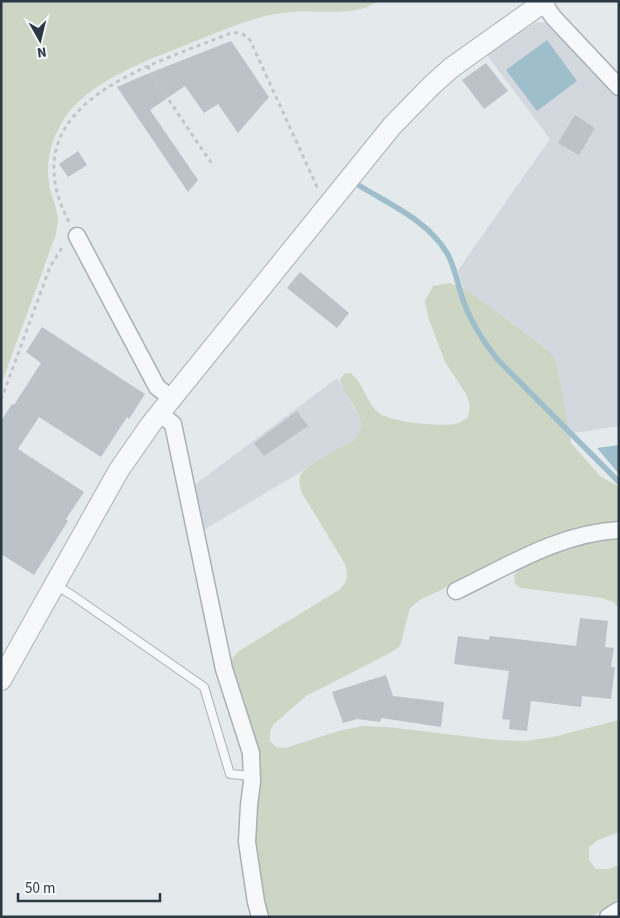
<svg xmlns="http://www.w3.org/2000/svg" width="620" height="918" font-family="'Source Sans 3',sans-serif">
  <rect width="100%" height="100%" fill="#e4e9ec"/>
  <g fill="#d2d8de">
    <polygon points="536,22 547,23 619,99 619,426 574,433 567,426 558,370 549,351 462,286 458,270 550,139 487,55"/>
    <polygon points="337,378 359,416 361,425 359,434 354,440 202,531 193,486"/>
  </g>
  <g fill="#cdd5c5">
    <path d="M1 1H377C360 17 316 10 292 12 259 14 229 28 198 40 160 56 119 69 86 95 69 108 57 127 51 148 47 162 47 179 51 193 54 202 57 210 58 219 58 224 56 229 56 234L1 385Z"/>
    <path d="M449 283 466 289 549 351 554 358 558 370 571 443 600 476 619 487V523L548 539 420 600 410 608 400 646 390 653 306 696 274 724 270 731V741L276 747 285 748 339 731 362 726 387 727 497 740 526 741 553 737 619 720V832L598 840 589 847V860L596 869H608L619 865V900L591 917H268L256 860 235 683C232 669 227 661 239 651L339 590C348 581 348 576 345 564L302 493C300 487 298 480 301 474 308 464 342 447 354 440 374 418 343 400 340 379L344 374 350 373C364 382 366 403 379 413 390 422 445 428 458 423 461 422 465 419 468 417L470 405 466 394 445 362 428 317 425 301 433 286Z"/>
    <path d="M619 538V608L613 602 602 598 521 588 515 584 514 575C526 560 572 544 591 540 600 539 610 538 619 538Z"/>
  </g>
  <g fill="#9fbecb">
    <polygon points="547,40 577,81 537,111 506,70"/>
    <polygon points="619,445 619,474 597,448"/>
  </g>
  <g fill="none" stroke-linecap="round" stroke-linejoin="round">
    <path stroke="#9fbecb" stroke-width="5.5" d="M360 186C391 205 428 221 447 253 455 267 457 282 462 297 470 321 482 340 498 360L619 482"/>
  </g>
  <g fill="#bbc3c9">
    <polygon points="231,41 269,97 238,133 218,104 204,113 185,86 150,110 198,180 188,192 117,87 147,74"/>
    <polygon points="486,63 508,91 484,109 462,80"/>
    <polygon points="575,115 595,128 579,155 558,143"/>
    <polygon points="78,151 87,165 68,177 59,164"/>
    <polygon points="300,272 349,313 337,328 287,288"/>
    <polygon points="42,327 145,394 129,419 127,417 101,457 39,417 18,449 84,492 66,519 68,521 34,575 1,554 1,421 12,404 14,405 41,363 26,352"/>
    <polygon points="297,411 308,426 264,456 254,443"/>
    <polygon points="580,618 608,621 605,647 614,648 611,667 615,667 611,699 582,696 581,707 531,701 527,731 509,729 510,720 502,719 509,671 454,664 458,636 489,640 490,636 576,646"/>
    <polygon points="386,675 393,696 444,702 441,727 381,718 380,722 357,719 343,723 332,692"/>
  </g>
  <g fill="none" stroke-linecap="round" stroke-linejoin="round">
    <g stroke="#a9b1b6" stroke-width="10">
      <polyline id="service" points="55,585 72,595 204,687 230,774 252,776"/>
    </g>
    <g stroke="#a9b1b6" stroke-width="19">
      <g id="minor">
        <polyline points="543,3 554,18 619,87"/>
        <polyline points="77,236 157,387 171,398"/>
        <polyline points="159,413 173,424 224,669 251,753 252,782 249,805 247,842 256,902 260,917"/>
        <path d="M456 591C508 566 560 533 619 530"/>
        <polyline points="608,917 619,910"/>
      </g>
    </g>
    <g stroke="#a9b1b6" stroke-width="22">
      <polyline id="tertiary" points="1,680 119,470 151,424 392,126 431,86 451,68 545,1"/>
    </g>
    <g stroke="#c2c6cb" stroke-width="3" stroke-dasharray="4 4" stroke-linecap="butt">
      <polyline points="148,66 152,75 212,164"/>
      <path d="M69 222C7 103 150 66 231 33 240 32 244 34 250 40L318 189"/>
      <polyline points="1,400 50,267 63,246"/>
    </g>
    <use href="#service" stroke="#f7f8fa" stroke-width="8"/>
    <use href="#minor" stroke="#f7f8fa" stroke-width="16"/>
    <use href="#tertiary" stroke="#f7f8fa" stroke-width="20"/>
  </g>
  <rect width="620" height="918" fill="none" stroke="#2b3944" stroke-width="5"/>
  <g transform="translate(40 40) rotate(172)" stroke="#f4f7f9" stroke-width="4" paint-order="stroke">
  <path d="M0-4L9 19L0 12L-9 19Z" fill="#2b3944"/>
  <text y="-8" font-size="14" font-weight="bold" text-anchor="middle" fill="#2b3944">N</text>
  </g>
  <path d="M18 893v8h142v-8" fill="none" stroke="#2b3944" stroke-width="2.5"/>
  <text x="25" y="893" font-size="15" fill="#2b3944" stroke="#f4f7f9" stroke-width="4" paint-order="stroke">50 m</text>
</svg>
